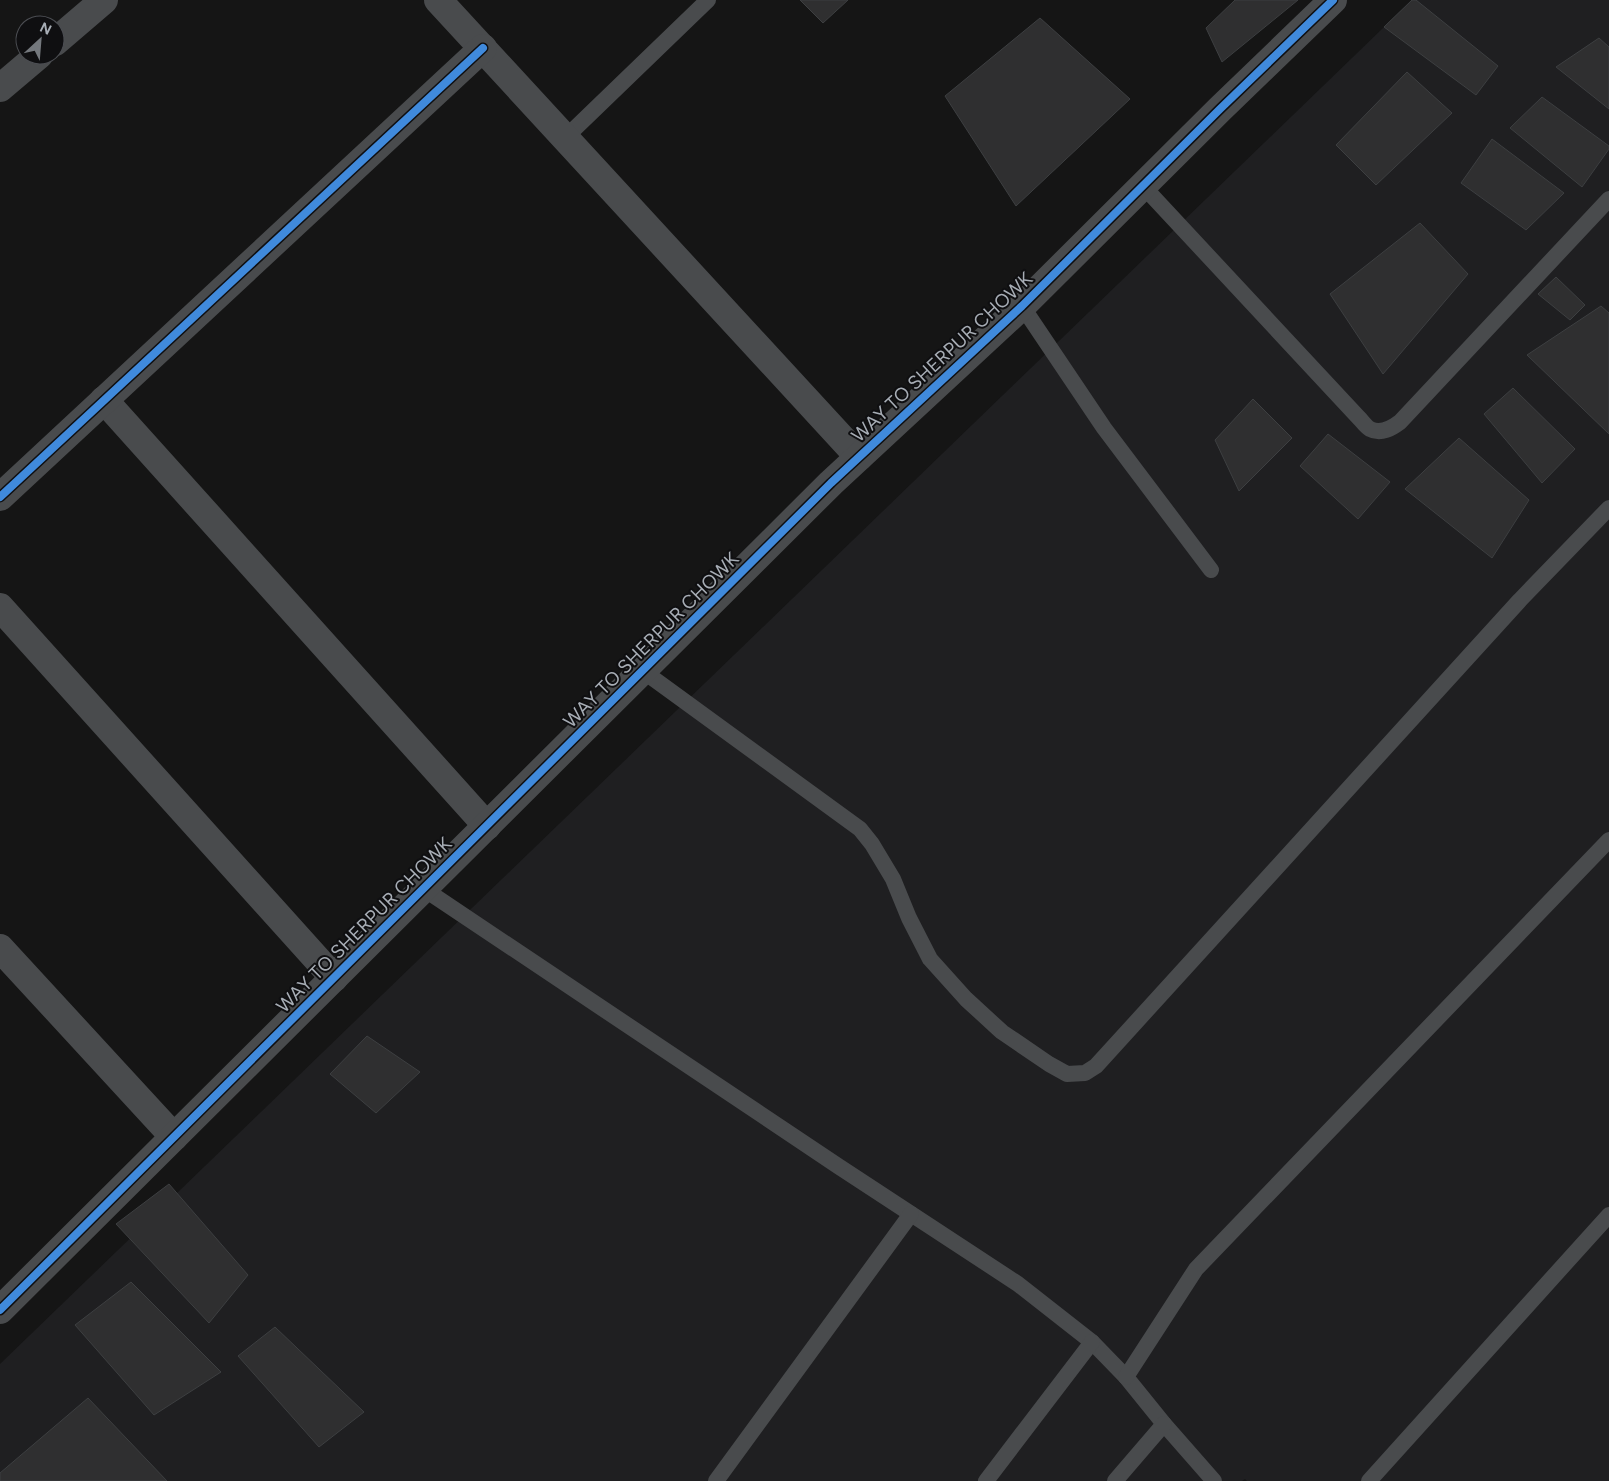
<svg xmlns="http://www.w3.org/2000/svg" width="1609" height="1481" font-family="Figtree,sans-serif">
  <rect width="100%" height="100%" fill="#151515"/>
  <polygon fill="#1f1f21" points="1412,0 1609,0 1609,1481 1247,1481 1245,1479 1242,1481 0,1481 0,1364"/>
  <g fill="#2f2f30" stroke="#3d3f41">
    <polygon points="800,0 848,0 823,23"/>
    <polygon points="1235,0 1298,0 1222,62 1206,28"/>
    <polygon points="1412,0 1416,0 1498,66 1476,95 1384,27"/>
    <polygon points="1040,18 1130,99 1016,206 945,96"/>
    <polygon points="1599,38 1609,47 1609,109 1556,67"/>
    <polygon points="1407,72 1452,113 1376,185 1336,145"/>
    <polygon points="1542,97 1609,146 1609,149 1582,187 1510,128"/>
    <polygon points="1492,139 1564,193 1526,230 1461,183"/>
    <polygon points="1420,223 1468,274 1383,374 1330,294"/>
    <polygon points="1556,277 1585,305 1570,320 1538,294"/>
    <polygon points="1601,306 1609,313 1609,434 1527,355"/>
    <polygon points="1513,388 1575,449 1542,483 1484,414"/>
    <polygon points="1253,399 1292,438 1239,491 1215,440"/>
    <polygon points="1328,434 1390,482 1358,519 1300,466"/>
    <polygon points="1459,438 1529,500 1492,558 1405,489"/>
    <polygon points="367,1036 420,1072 376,1113 330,1074"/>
    <polygon points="169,1184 248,1275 209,1323 116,1224"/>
    <polygon points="131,1282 221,1372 154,1415 75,1325"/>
    <polygon points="275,1327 364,1412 319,1447 238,1356"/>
    <polygon points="88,1398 167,1481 0,1481 0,1473"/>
  </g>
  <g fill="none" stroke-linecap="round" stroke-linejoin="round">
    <g stroke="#494b4d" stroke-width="16">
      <polyline points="565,138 708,0"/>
      <path d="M1143 186 1359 418C1362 421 1366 427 1370 429 1381 435 1392 428 1400 422L1609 199"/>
      <polyline points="1022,306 1104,428 1211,570"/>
      <polyline points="643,671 860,829 872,844 893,879 909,918 930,959 966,999 1002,1032 1049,1064 1067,1074 1085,1073 1096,1066 1520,600 1609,508"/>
      <polyline points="424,889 838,1166 1018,1284 1092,1342 1126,1377 1164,1424 1214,1481"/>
      <polyline points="1126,1377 1196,1269 1609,840"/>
      <polyline points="716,1481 911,1214"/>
      <polyline points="986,1481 1092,1342"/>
      <polyline points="1115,1481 1164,1424"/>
      <polyline points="1369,1481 1609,1215"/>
    </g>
    <g stroke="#494b4d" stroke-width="28">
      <polyline points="438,0 859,457"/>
      <polyline points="55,42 104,0"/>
      <polyline points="0,88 39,55"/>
      <polyline points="104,400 487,826"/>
      <polyline points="0,497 483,48"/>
      <polyline points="0,607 334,978"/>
      <polyline points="0,948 174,1137"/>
    </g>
    <polyline stroke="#494b4d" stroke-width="28" points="0,1310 831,483 1022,306 1220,109 1333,0"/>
    <g stroke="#0f0f11" stroke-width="11">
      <g id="cycleway">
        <polyline points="0,497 483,48"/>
        <polyline points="0,1310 831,483 1022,306 1220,109 1333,0"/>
      </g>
    </g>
    <use href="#cycleway" stroke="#408adc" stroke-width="8"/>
  </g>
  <g text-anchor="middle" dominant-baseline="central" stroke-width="4" stroke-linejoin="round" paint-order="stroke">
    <g font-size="19" fill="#a7adb5" stroke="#0f0f11">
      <text transform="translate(942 357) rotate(-43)">WAY TO SHERPUR CHOWK</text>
      <text transform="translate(651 640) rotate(-45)">WAY TO SHERPUR CHOWK</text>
      <text transform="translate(364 925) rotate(-45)">WAY TO SHERPUR CHOWK</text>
    </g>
  </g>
  <g transform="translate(40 40) rotate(26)"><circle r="24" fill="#0f0f11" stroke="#4c4e53"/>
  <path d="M0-4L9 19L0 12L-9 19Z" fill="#74787d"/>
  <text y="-8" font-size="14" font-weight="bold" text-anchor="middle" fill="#a7adb5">N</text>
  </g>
</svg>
